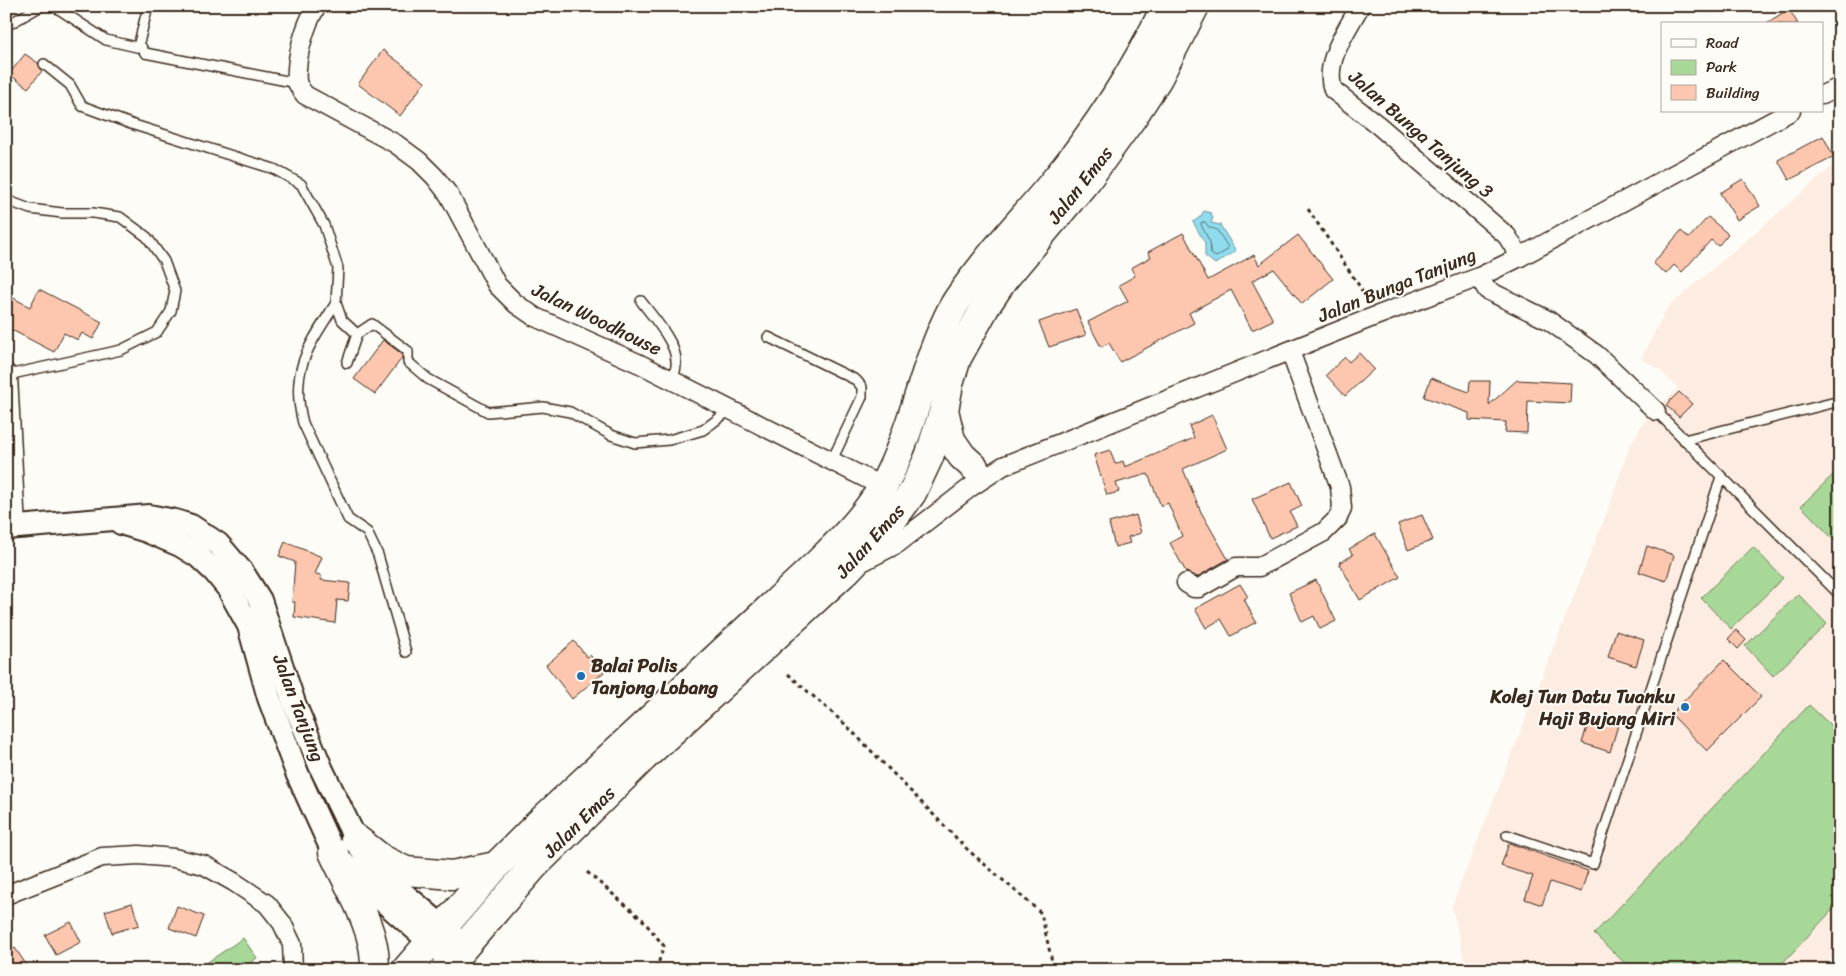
<svg xmlns="http://www.w3.org/2000/svg" width="1846" height="976" font-family="Sriracha,sans-serif">
  <rect width="100%" height="100%" fill="#fdfcf7"/>
  <filter id="ink" filterUnits="userSpaceOnUse"><feTurbulence type="fractalNoise" baseFrequency=".02" numOctaves="2"/><feDisplacementMap in="SourceGraphic" scale="10" xChannelSelector="R" yChannelSelector="G"/><feConvolveMatrix kernelMatrix="1 2 1 2 8 2 1 2 1" color-interpolation-filters="sRGB"/></filter>
  <g filter="url(#ink)">
    <polygon fill="#fdece1" points="1840,160 1840,946 1821,970 1467,970 1452,906 1609,507 1629,448 1642,425 1678,388 1659,369 1641,359 1667,308"/>
    <g fill="#a7d898" stroke="#71815b">
      <polygon points="1840,468 1840,546 1801,506"/>
      <polygon points="1753,547 1783,578 1731,629 1701,598"/>
      <polygon points="1798,594 1827,624 1773,676 1745,646"/>
      <polygon points="1809,705 1840,734 1840,902 1776,970 1632,970 1594,934"/>
      <polygon points="243,938 257,958 240,970 196,970"/>
    </g>
    <polygon fill="#8edcee" stroke="#6d959b" points="1204,211 1211,213 1213,218 1211,223 1220,225 1236,251 1215,264 1205,256 1205,243 1193,222 1200,217"/>
    <g fill="none" stroke-linecap="round" stroke-linejoin="round">
      <polygon stroke="#5c7171" stroke-width="1" points="1202,222 1205,222 1209,227 1217,230 1228,247 1227,250 1216,257 1211,254 1210,242 1201,225"/>
    </g>
    <g fill="#fdc7af" stroke="#3b2a1e">
      <polygon points="1789,9 1798,24 1765,24"/>
      <polygon points="383,50 425,82 400,116 358,84"/>
      <polygon points="25,54 38,63 42,71 28,88 9,74"/>
      <polygon points="1823,136 1834,157 1789,180 1778,160"/>
      <polygon points="1743,179 1760,206 1737,220 1720,193"/>
      <polygon points="1708,217 1728,234 1718,246 1711,240 1682,272 1674,265 1666,274 1653,263 1681,231 1689,238"/>
      <polygon points="1183,233 1208,280 1254,255 1259,265 1298,235 1333,279 1302,304 1274,269 1252,281 1273,320 1252,330 1231,290 1189,313 1194,323 1120,362 1109,343 1101,347 1088,322 1128,301 1119,285 1135,276 1131,268 1151,257 1148,252"/>
      <polygon points="39,289 102,322 93,339 82,333 78,340 64,333 54,352 6,327 6,294 30,307"/>
      <polygon points="1076,309 1086,335 1049,347 1039,322"/>
      <polygon points="383,340 402,354 402,358 375,394 354,379"/>
      <polygon points="1359,353 1374,369 1345,396 1326,375 1345,357 1349,362"/>
      <polygon points="1431,378 1469,392 1470,381 1490,381 1489,405 1517,380 1571,383 1570,403 1528,401 1527,433 1505,432 1506,422 1469,420 1469,413 1424,397"/>
      <polygon points="1679,392 1692,404 1679,417 1666,405"/>
      <polygon points="1212,415 1227,449 1183,469 1201,512 1228,559 1197,577 1186,572 1170,543 1182,536 1168,503 1161,506 1148,474 1116,483 1119,492 1107,495 1094,455 1110,450 1115,464 1123,461 1125,467 1194,438 1189,426"/>
      <polygon points="1291,482 1302,506 1290,512 1297,526 1270,538 1252,499"/>
      <polygon points="1136,515 1141,533 1128,537 1130,543 1115,547 1109,523"/>
      <polygon points="1422,515 1433,540 1408,550 1398,524"/>
      <polygon points="1375,534 1400,577 1360,600 1339,563 1353,555 1349,549"/>
      <polygon points="285,542 322,557 315,574 321,575 321,580 350,583 348,601 337,600 335,623 294,617 295,602 292,602 295,562 279,556"/>
      <polygon points="1647,546 1674,555 1666,581 1639,572"/>
      <polygon points="1316,580 1336,621 1320,629 1314,616 1302,622 1289,593"/>
      <polygon points="1240,584 1248,597 1244,599 1256,622 1231,636 1221,619 1206,628 1195,609"/>
      <polygon points="1736,630 1746,640 1738,649 1728,639"/>
      <polygon points="1616,631 1644,640 1636,666 1608,657"/>
      <polygon points="574,641 587,657 590,655 604,672 572,699 546,665"/>
      <polygon points="1724,660 1761,697 1707,751 1671,714"/>
      <polygon points="1590,717 1618,725 1610,752 1582,743"/>
      <polygon points="1509,843 1588,871 1581,892 1550,882 1542,905 1525,899 1533,876 1501,866"/>
      <polygon points="132,903 139,925 112,933 105,911"/>
      <polygon points="177,906 204,916 196,938 169,928"/>
      <polygon points="71,922 81,942 56,955 45,935"/>
      <polygon points="15,948 30,970 6,970 6,953"/>
    </g>
    <g fill="none" stroke-linecap="round" stroke-linejoin="round">
      <g stroke="#3b2a1e" stroke-width="12">
        <g id="service">
          <polyline points="54,6 106,40 141,48"/>
          <polyline points="148,6 139,43 145,53 297,83"/>
          <polyline points="6,26 41,6"/>
          <polyline points="44,64 70,85 82,106 131,124 274,169 301,184 324,225 338,268 336,303 342,320 357,334"/>
          <polyline points="6,200 30,209 62,213 93,213 120,217 147,237 164,261 175,291 171,311 157,332 121,350 8,375"/>
          <path d="M641 301C652 316 676 342 676 361 677 367 674 374 673 380"/>
          <path d="M336 303C309 346 289 370 303 423L348 519 367 532 378 555 406 652"/>
          <polyline points="768,337 856,380 862,387 862,397 832,460"/>
          <polyline points="347,363 357,334 372,324 408,351 408,362 428,379 488,412 543,407 570,412 611,435 635,443 669,440 703,430 730,410"/>
          <polyline points="1656,411 1840,595"/>
          <polyline points="1684,440 1840,401"/>
          <polyline points="1507,835 1593,864 1721,477"/>
        </g>
      </g>
      <g stroke="#3b2a1e" stroke-width="21">
        <g id="minor">
          <path d="M317 6C305 24 295 59 297 82 298 86 302 91 305 95L396 144 419 161 435 177 449 195 497 285 516 304 535 317 640 364 883 487"/>
          <path d="M1360 6C1347 30 1323 62 1333 90L1378 125 1507 236 1520 257"/>
          <polyline points="1822,95 1840,87"/>
          <polyline points="1479,277 1487,290 1548,320 1597,355 1656,411"/>
          <polyline points="6,373 8,375 16,528"/>
          <polyline points="864,561 897,544 971,487 1003,466 1373,317 1479,277 1520,257 1791,111"/>
          <polyline points="1186,583 1194,588 1199,588 1236,567 1259,567 1324,532 1338,518 1342,508 1340,487 1290,351"/>
          <polyline points="6,895 102,857 139,855 174,858 204,865 234,882 267,904 282,923 292,944 293,970"/>
        </g>
      </g>
      <g stroke="#3b2a1e" stroke-width="26">
        <g id="tertiary">
          <polyline points="121,523 147,531 180,545 198,556 215,572 228,588 249,626 269,698 297,773 333,852 360,881 443,953"/>
          <polyline points="6,528 149,516 175,521 191,526 218,544 243,573 260,600 294,703 322,770 355,838 365,856 377,871 465,946"/>
        </g>
      </g>
      <g stroke="#3b2a1e" stroke-width="31">
        <g id="primary">
          <polyline points="944,410 951,440 962,456 974,467"/>
          <polyline points="355,838 382,859 406,871 452,875 496,866"/>
          <path d="M333 852C347 883 380 936 374 970"/>
          <path d="M406 970 496 866 539 823 817 564C841 540 866 516 883 486 914 430 923 364 953 307 961 293 972 280 982 267 1004 238 1029 212 1052 184 1098 128 1135 70 1166 6"/>
          <polyline points="444,970 533,867 644,757 846,571 884,531 912,493 929,457 944,410 949,384 957,358 987,304 1004,279 1087,180 1132,118 1158,78 1195,6"/>
        </g>
      </g>
      <g stroke="#3b2a1e" stroke-width="3" stroke-dasharray="4 4" stroke-linecap="butt">
        <polyline points="1308,209 1360,287 1367,302"/>
        <polyline points="788,674 846,725 968,850 1041,913 1053,966 1053,970"/>
        <polyline points="587,872 642,919 664,946 656,970"/>
      </g>
      <use href="#service" stroke="#fdfcf7" stroke-width="9"/>
      <use href="#minor" stroke="#fdfcf7" stroke-width="18"/>
      <use href="#tertiary" stroke="#fdfcf7" stroke-width="22"/>
      <use href="#primary" stroke="#fdfcf7" stroke-width="28"/>
    </g>
  </g>
  <g fill="#1f6fb2" stroke="#fdfcf7" stroke-width="2">
    <circle cx="581" cy="676" r="5"/>
    <circle cx="1685" cy="707" r="5"/>
  </g>
  <g text-anchor="middle" dominant-baseline="central" stroke-width="4" stroke-linejoin="round" paint-order="stroke">
    <g font-size="19" fill="#3b2a1e" stroke="#fdfcf7">
      <text transform="translate(1421 134) rotate(41)">Jalan Bunga Tanjung 3</text>
      <text transform="translate(1080 185) rotate(-52)">Jalan Emas</text>
      <text transform="translate(1397 285) rotate(-22)">Jalan Bunga Tanjung</text>
      <text transform="translate(597 319) rotate(26)">Jalan Woodhouse</text>
      <text transform="translate(870 541) rotate(-48)">Jalan Emas</text>
      <text transform="translate(299 708) rotate(69)">Jalan Tanjung</text>
      <text transform="translate(579 822) rotate(-45)">Jalan Emas</text>
    </g>
    <g font-size="19" font-weight="bold" fill="#3b2a1e" stroke="#fdfcf7" text-anchor="start">
      <text x="591" y="665">Balai Polis<tspan x="591" dy="22">Tanjong Lobang</tspan></text>
      <text x="1675" y="696" text-anchor="end">Kolej Tun Datu Tuanku<tspan x="1675" dy="22">Haji Bujang Miri</tspan></text>
    </g>
  </g>
  <rect width="1846" height="976" fill="none" stroke="#fdfcf7" stroke-width="25"/>
  <rect x="12" y="12" width="1821" height="951" fill="none" stroke="#3b2a1e" stroke-width="2" filter="url(#ink)"/>
  <rect x="1661" y="22" width="162" height="90" fill="#fdfcf7" stroke="#afa8a0"/>
  <rect x="1671" y="39" width="25" height="8" fill="#fdfcf7" stroke="#afa8a0"/>
  <text x="1706" y="48" font-size="15" fill="#3b2a1e">Road</text>
  <rect x="1671" y="60" width="25" height="15" fill="#a7d898" stroke="#afa8a0"/>
  <text x="1706" y="72" font-size="15" fill="#3b2a1e">Park</text>
  <rect x="1671" y="85" width="25" height="15" fill="#fdc7af" stroke="#afa8a0"/>
  <text x="1706" y="98" font-size="15" fill="#3b2a1e">Building</text>
</svg>
